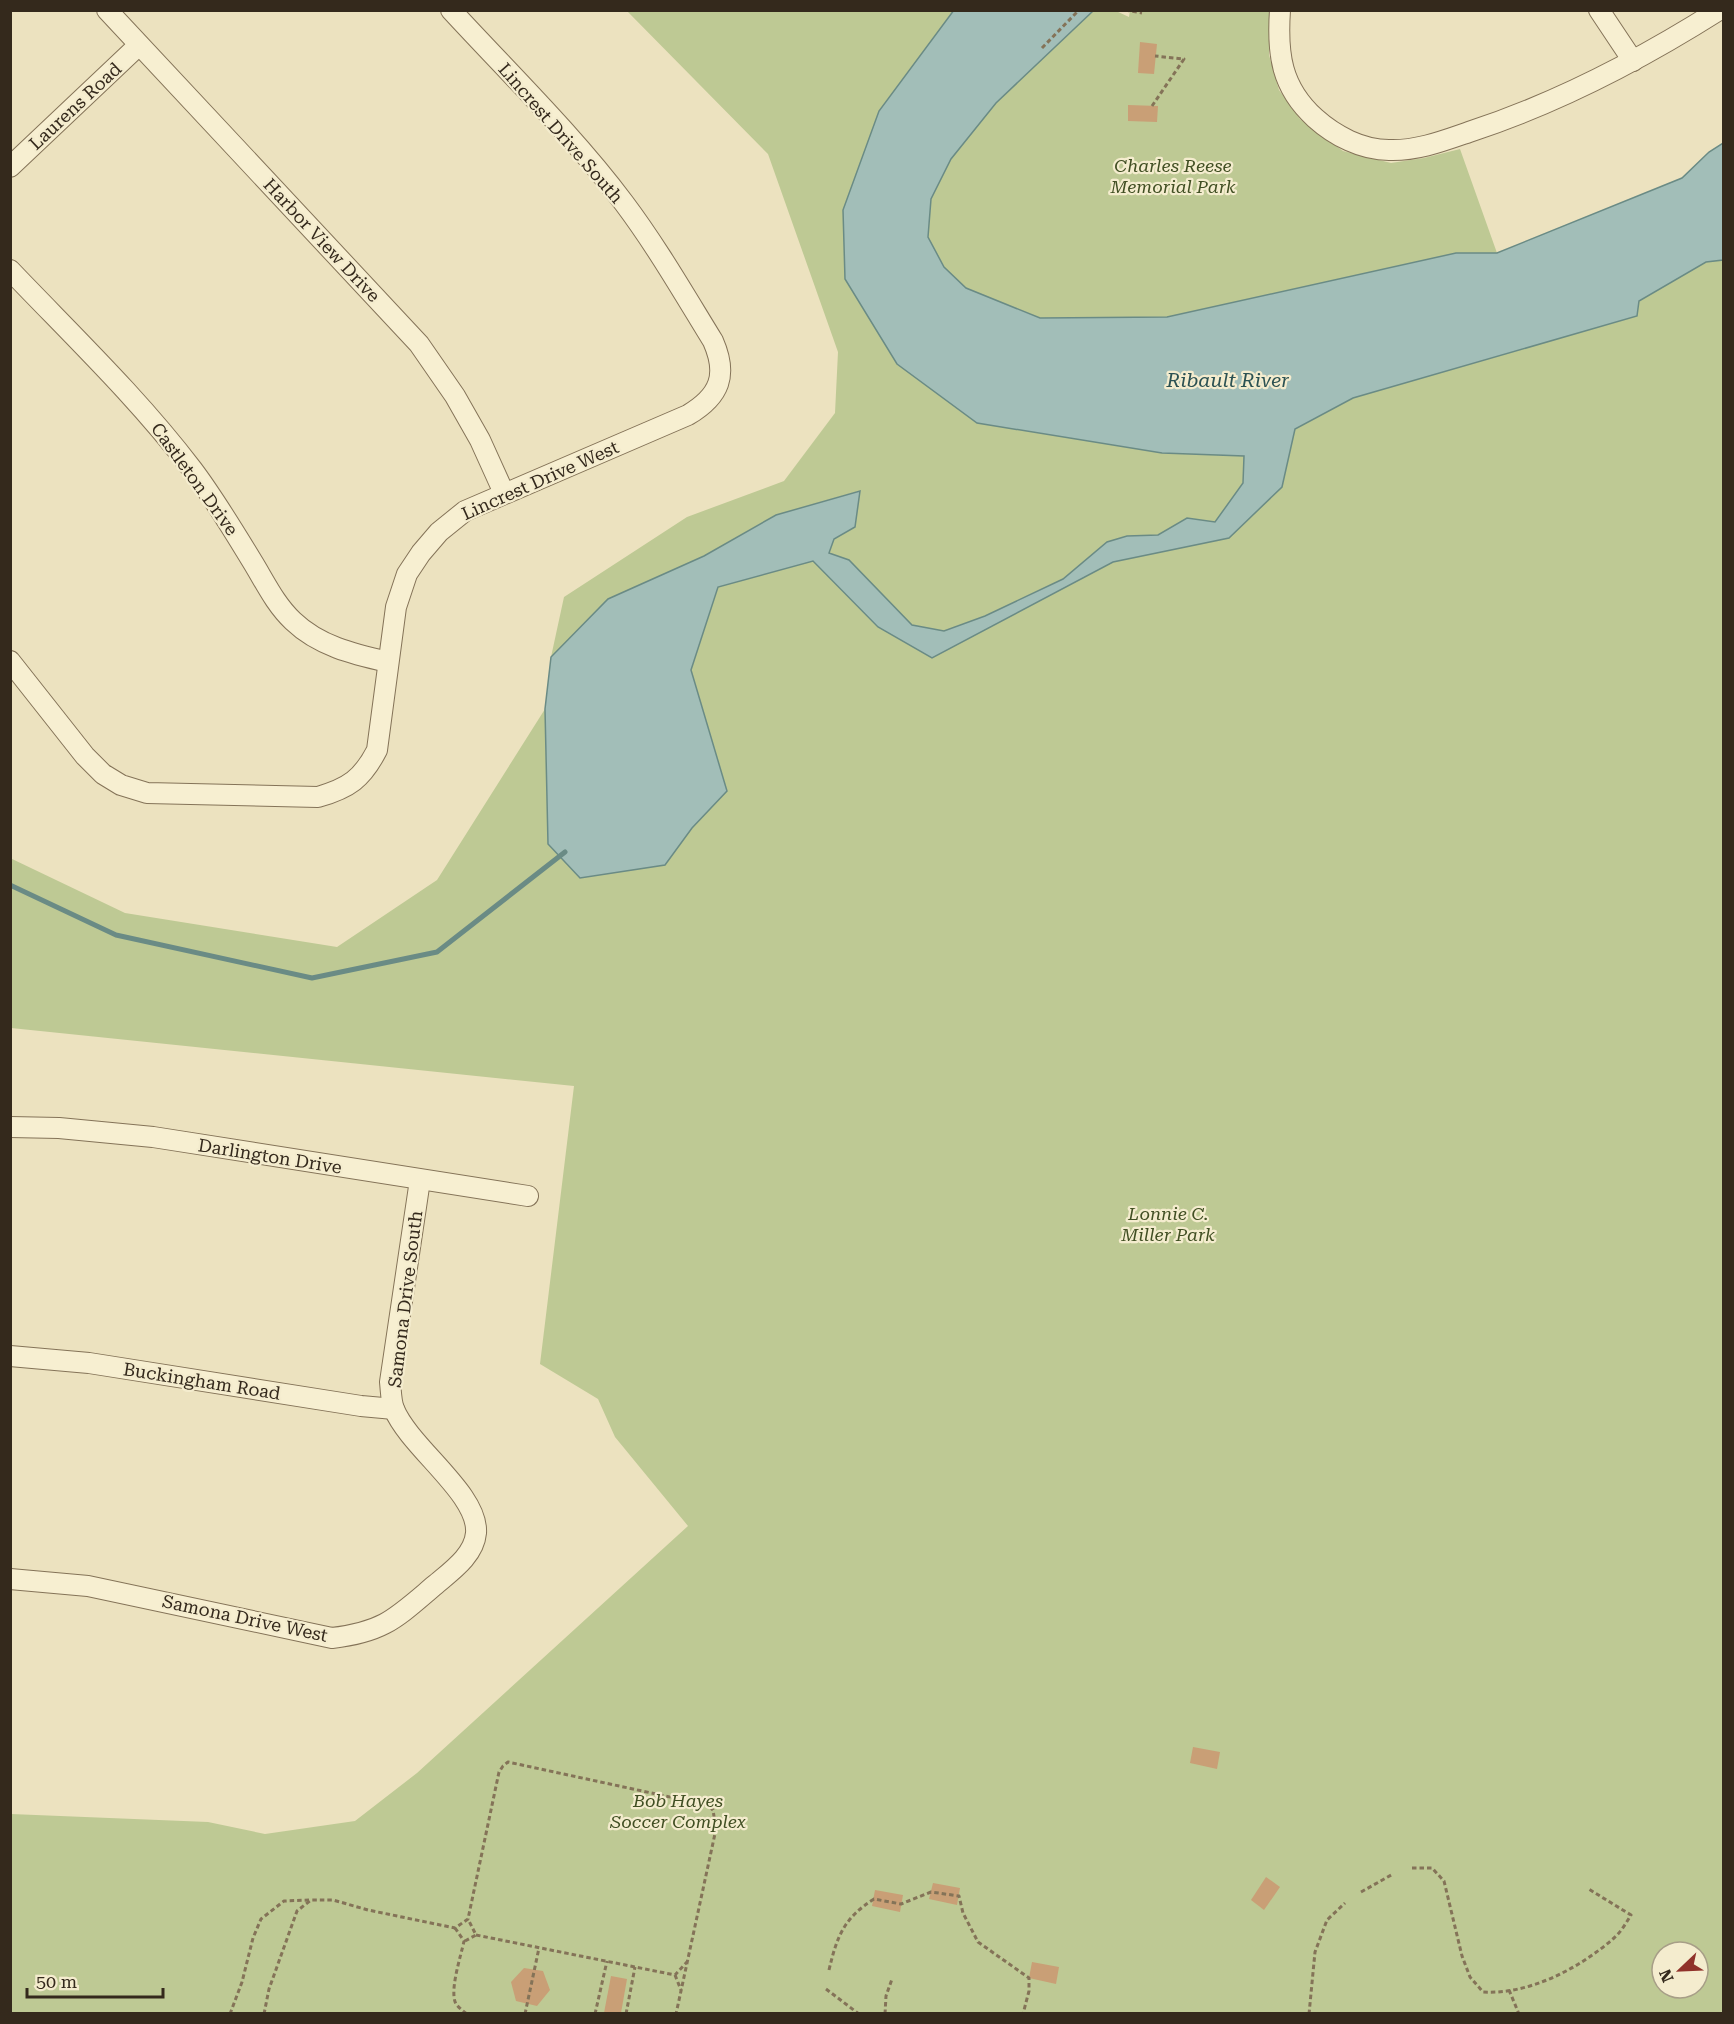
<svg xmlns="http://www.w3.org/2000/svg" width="1734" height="2024" font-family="'Roboto Serif',serif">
  <rect width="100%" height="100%" fill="#ece2bf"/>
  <g fill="#bec994" fill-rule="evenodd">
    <polygon points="1130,10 1269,10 1269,55 1279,90 1300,119 1343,151 1391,163 1424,158 1460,149 1497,253 1456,253 1167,317 1040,318 966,288 944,267 928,237 931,199 951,159 996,103 1093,11 1116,11 1129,17"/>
    <polygon points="627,11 954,11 879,111 845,279 897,364 977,423 1162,453 1245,456 1243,483 1215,522 1187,518 1158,535 1127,536 1107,542 1063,579 985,616 944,631 912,625 849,560 829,553 834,539 855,527 859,491 776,515 704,556 551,657 564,597 687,517 784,481 835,413 838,352 768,154"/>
    <path d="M1723 260V2013H11V1814L208 1822 265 1834 355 1821 417 1773 688 1526 615 1437 598 1399 540 1364 574 1086 11 1028 10 858 125 913 337 947 437 880 545 709 548 844 665 865 692 828 727 791 691 670 718 587 813 561 878 627 932 657 1113 562 1229 538 1282 487 1295 429 1353 398 1637 316 1639 301 1706 261ZM1662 1952H1698V1988H1662Z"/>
  </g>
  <polygon fill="#a2beb8" stroke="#6a8b85" stroke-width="1.5" points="954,10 1093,11 996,103 951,159 931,199 928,237 944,267 966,288 1040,318 1167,317 1456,253 1497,253 1682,178 1709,152 1723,143 1723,260 1706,262 1639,301 1637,316 1353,398 1295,429 1282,487 1229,538 1113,562 932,658 878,627 813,561 718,587 691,670 727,791 692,828 665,865 580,878 548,844 545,709 551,657 608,599 704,556 776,515 860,491 855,527 834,539 829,553 849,560 912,625 944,631 985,616 1063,579 1107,542 1127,536 1158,535 1187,518 1215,522 1243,483 1244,456 1162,453 977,423 897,364 845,279 843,210 879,111"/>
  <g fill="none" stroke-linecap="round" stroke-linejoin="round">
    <polyline stroke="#6a8b85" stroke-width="5" points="10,885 116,935 312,978 437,952 565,852"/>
  </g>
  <g fill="#c99f76">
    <polygon points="1140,42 1157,44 1154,74 1138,73"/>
    <polygon points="1128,105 1158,106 1157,122 1128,121"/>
    <polygon points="1193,1747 1220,1752 1217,1769 1190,1763"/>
    <polygon points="1266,1877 1280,1887 1264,1910 1251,1900"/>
    <polygon points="933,1883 960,1888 957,1905 929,1899"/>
    <polygon points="875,1890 903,1895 900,1912 872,1906"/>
    <polygon points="1032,1962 1059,1967 1056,1984 1029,1978"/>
    <polygon points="524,1968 543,1971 550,1990 537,2006 516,2001 511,1982"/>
    <polygon points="611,1976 627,1979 621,2013 604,2013"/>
  </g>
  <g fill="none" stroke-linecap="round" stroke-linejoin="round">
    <g stroke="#847358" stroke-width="22">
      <g id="street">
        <polyline points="107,10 419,344 455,396 480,440 504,493"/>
        <path d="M1280 10C1277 54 1281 87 1315 118 1335 136 1362 150 1389 150 1417 151 1443 141 1469 132 1558 103 1640 60 1719 10"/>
        <polyline points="1599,10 1633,61"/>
        <polyline points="10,167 139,45"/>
        <path d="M10 270C72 335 138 398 192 469 214 498 233 530 252 561 265 582 275 604 293 621 319 646 353 654 388 662"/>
        <path d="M10 661 85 756 103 774 121 785 147 793 318 797C349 788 362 779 377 750L396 607 407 574 421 553 439 532 465 511 688 415C720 396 728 375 713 341 684 294 657 247 624 203 572 134 509 73 451 10"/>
        <polyline points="10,1127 59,1128 153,1137 528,1196"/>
        <polyline points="10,1356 89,1363 361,1406 394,1409"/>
        <path d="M10 1579 88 1586 332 1638C384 1632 396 1618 435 1585 450 1572 474 1556 476 1533 479 1494 410 1448 394 1409 391 1402 391 1391 390 1382L420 1180"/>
      </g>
    </g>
    <g stroke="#847358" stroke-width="3" stroke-dasharray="4.5 3" stroke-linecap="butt">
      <polyline points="1125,10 1142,13"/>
      <polyline points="1042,48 1079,10"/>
      <polyline points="1152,106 1184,59 1155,56"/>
      <path d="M1412 1868H1432L1444 1881 1462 1956 1470 1977 1483 1992C1529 1995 1580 1968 1614 1938 1621 1932 1626 1923 1631 1915L1587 1888"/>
      <polyline points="1361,1892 1393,1874"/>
      <path d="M455 1928 464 1941C461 1956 449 1991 456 2004 459 2008 463 2011 467 2014"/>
      <polyline points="476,1935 675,1975 687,1962"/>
      <polyline points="465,1941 476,1935 468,1919"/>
      <path d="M829 1970C837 1936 844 1918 874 1899L901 1904 931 1892 959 1896 963 1913 978 1942 1029 1978V1991L1023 2014"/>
      <polyline points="675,1975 681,1990"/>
      <polyline points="826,1989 859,2014"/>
      <polyline points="1509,1990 1519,2014"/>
      <polyline points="230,2014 242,1982 253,1938 261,1919 284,1901 309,1900"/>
      <polyline points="264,2014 269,1989 297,1911 311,1900 333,1900 368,1910 455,1928 468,1919 499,1772 503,1766 508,1762 707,1805 713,1810 716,1829 676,2014"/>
      <polyline points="525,2014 539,1948"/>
      <polyline points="595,2014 607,1961"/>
      <polyline points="626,2014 635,1967"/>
      <polyline points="885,2014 886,1996 892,1979"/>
      <polyline points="1309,2014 1315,1952 1327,1920 1345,1903"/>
    </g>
    <use href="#street" stroke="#f7efd1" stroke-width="20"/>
  </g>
  <g text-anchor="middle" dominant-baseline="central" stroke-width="4.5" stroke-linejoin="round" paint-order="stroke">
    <g font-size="18" fill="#34291c" stroke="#f4ecce">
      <text transform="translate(75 106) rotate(-43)">Laurens Road</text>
      <text transform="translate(561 133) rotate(49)">Lincrest Drive South</text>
      <text transform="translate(322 240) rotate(47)">Harbor View Drive</text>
      <text transform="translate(195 479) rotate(54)">Castleton Drive</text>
      <text transform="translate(540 480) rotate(-24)">Lincrest Drive West</text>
      <text transform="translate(270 1156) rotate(9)">Darlington Drive</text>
      <text transform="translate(405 1299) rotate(-83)">Samona Drive South</text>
      <text transform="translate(202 1381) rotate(9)">Buckingham Road</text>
      <text transform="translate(245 1618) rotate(12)">Samona Drive West</text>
    </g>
    <g font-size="18" font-style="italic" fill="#414f23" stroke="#f4ecce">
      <text x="1173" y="165">Charles Reese<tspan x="1173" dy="21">Memorial Park</tspan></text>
      <text x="1168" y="1213">Lonnie C.<tspan x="1168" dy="21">Miller Park</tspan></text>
      <text x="678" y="1800">Bob Hayes<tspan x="678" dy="21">Soccer Complex</tspan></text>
    </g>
    <g font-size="20" font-style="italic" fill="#2c5253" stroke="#f4ecce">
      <text x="1228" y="380">Ribault River</text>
    </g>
  </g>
  <rect width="1734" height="2024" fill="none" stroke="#34291c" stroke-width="24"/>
  <g transform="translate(1680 1970) rotate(247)"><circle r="28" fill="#f4ecce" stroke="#a79e87" stroke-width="1.5"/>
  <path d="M0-4.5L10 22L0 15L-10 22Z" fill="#90322a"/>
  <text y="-9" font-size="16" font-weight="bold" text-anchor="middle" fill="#34291c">N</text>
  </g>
  <path d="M27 1988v9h136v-9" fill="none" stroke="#34291c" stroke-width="3"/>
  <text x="36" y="1988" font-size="18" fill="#34291c" stroke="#f4ecce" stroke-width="4.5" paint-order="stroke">50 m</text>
</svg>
